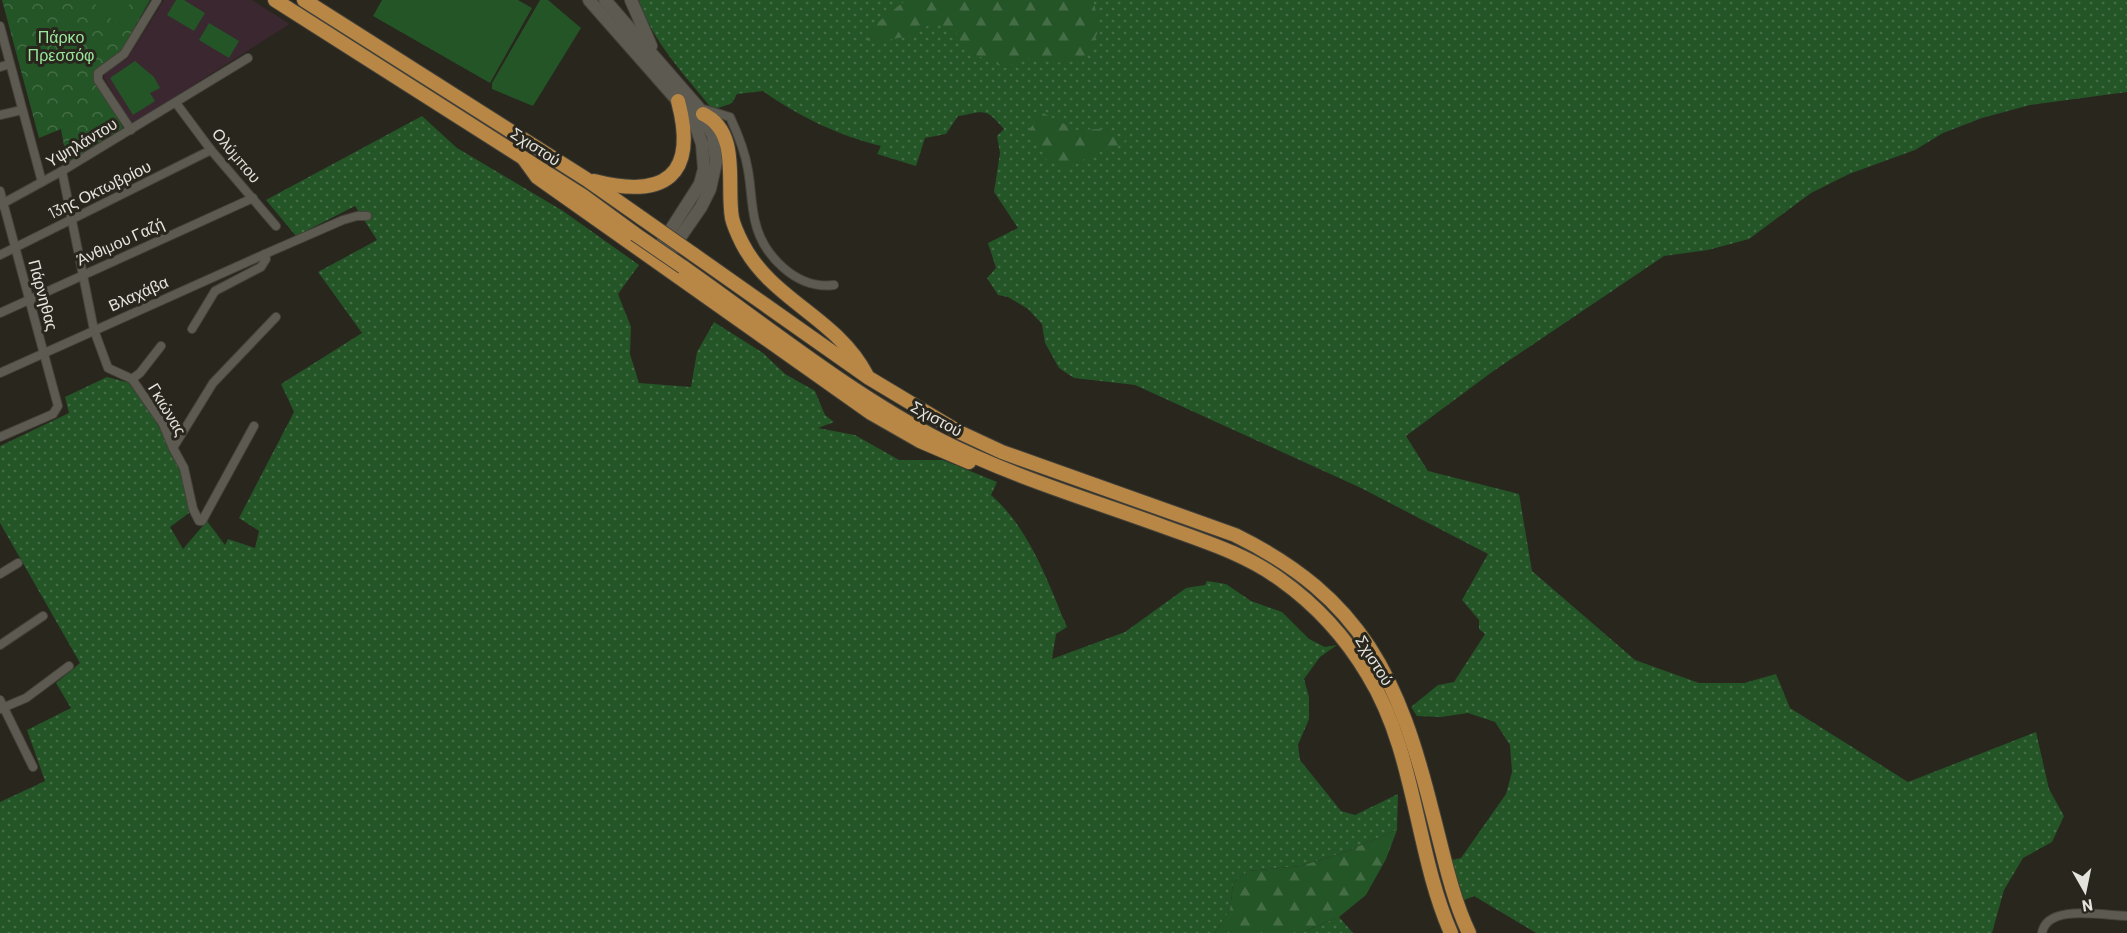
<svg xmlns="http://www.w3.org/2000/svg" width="2127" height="933" font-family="Barlow,sans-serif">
  <defs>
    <pattern id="grass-dots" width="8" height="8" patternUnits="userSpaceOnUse" patternTransform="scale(1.5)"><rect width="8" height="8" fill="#245527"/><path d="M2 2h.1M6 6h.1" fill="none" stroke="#446d46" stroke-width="1.8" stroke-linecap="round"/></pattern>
    <pattern id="forest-firs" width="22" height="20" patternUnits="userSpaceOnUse" patternTransform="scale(1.5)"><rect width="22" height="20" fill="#245527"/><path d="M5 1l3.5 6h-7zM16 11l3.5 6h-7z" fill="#446d46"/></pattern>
    <pattern id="park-crowns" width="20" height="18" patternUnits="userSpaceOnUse" patternTransform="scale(1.5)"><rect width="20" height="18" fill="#245527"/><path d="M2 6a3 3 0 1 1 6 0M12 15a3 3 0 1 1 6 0" fill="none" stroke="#446d46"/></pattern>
  </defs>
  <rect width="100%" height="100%" fill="#28261d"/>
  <polygon fill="#3a272f" points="164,0 252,0 290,24 132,124 104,78 105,72 127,59"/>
  <g fill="url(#grass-dots)">
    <path d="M639 0H2127V92L2030 105 1982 118 1943 133 1915 150 1849 174 1811 193 1749 239 1708 250 1664 256 1492 372 1406 436 1428 471 1519 494 1532 571 1635 660 1699 683H1744L1776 674 1790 708 1908 782 2036 732 2049 789 2064 816 2052 842 2023 858 2004 890 1992 933H1536L1474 896 1462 901 1452 860 1461 858 1506 794 1512 772 1510 745 1495 722 1468 713 1441 717 1417 716 1411 707 1438 685 1454 682 1485 634 1479 629V620L1462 600 1488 554 1361 488 1135 385 1074 378 1059 368 1045 343 1042 324 1028 309 1008 297 998 295 987 278 996 268 988 243 1018 228 994 192 1000 153 997 136 1004 129C984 106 985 112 958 116L946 134 925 138 916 166 877 154 881 146C839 136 798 116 763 91L737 94 732 103 713 110C685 75 653 43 639 0Z"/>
    <path d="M422 116 457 148 563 211 639 265 618 294 631 327 630 354 639 383 691 387 697 352 714 322 763 353 785 374 815 391 825 415 834 422 818 428 855 435 899 460H943L997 482 991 495C1030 529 1047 580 1067 627L1056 634 1052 659 1125 632 1186 588 1205 585 1207 581 1226 584 1251 601 1282 612 1309 639 1325 647 1337 645 1320 657 1304 679 1309 697V719L1298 745 1300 760 1341 811 1355 815 1398 794 1397 830 1345 852 1301 866 1248 871 1233 883 1230 910 1215 933H0V802L45 781 27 730 71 708 56 683 80 663 0 523V446L69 413 65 397 107 377 130 383C159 426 184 459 189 513L170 527 183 549 207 521 225 545 228 539 255 548 259 531 239 518 294 412 281 384 362 333 318 272 377 240 355 206 296 236 266 200Z"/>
    <polygon points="1339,917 1353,933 1300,933"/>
  </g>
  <g fill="url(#forest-firs)">
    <polygon points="906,0 1093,0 1100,27 1086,58 1056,63 1024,57 1005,68 965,50 954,29 934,23 904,37 865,44 876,24"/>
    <polygon points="1041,112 1076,130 1102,129 1126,140 1116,146 1098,150 1069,169 1047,161 1042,147 1028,132"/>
    <polygon points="1397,830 1386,859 1366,895 1339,917 1300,933 1215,933 1230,910 1233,883 1248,871 1301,866 1345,852"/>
  </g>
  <polygon fill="url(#park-crowns)" points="2,0 150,0 122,49 93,77 123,128 67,162 61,129 39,138"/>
  <g fill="#245527">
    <polygon points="99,0 132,0 118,23 94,8"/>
    <polygon points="176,0 184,0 205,13 194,31 167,15"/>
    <polygon points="382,0 518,0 532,8 490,83 373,16"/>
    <polygon points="540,0 548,0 581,28 533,106 492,89 492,83"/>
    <polygon points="209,23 239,41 229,58 199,40"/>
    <polygon points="135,61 154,77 160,88 150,93 155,101 133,115 110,78"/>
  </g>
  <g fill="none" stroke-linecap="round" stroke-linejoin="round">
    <g stroke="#44423a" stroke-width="10">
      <g id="minor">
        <polyline points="0,26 42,182"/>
        <polyline points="0,67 10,64"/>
        <polyline points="176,103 211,150 276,226"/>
        <path d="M700 108 730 117C738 134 745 151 748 170 751 186 751 204 755 221 763 256 797 290 834 285"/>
        <polyline points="0,115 22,110"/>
        <polyline points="131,130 98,80 98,73 124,54 157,0"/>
        <polyline points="62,171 94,330 108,368 132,379 163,424 173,448 213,383 276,317"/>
        <polyline points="0,191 58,406 53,414 0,437"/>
        <polyline points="0,205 62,171 248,58"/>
        <polyline points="0,255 211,150"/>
        <polyline points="0,313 253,198"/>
        <polyline points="192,329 215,291 261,267 266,259 265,254"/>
        <polyline points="0,373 265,254 343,220 357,216 367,216"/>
        <polyline points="132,379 140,373 161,346"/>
        <polyline points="173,448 184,468 193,509 199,521 202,521 254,426"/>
        <polyline points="0,574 18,563"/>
        <polyline points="0,645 43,616"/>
        <polyline points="0,700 33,767"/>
        <polyline points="0,709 26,698 69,666"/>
        <path d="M2042 933C2047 903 2104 916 2127 916"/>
      </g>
    </g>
    <g stroke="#44423a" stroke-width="14">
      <g id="secondary">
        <polyline points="589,0 678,101 694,121 702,144 704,169 700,184 654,256"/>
        <polyline points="605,0 698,107 713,136 716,162 710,189 701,207 663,262"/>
        <polyline points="631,0 651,46"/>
      </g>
    </g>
    <g stroke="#44423a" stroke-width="16">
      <g id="primary">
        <polyline points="275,0 583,196 635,234"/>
        <polyline points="304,0 586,179 643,219"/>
        <path d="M703 114C741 132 726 184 732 218 734 227 738 235 742 243 771 300 837 318 866 374"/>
        <polyline points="524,159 537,177 871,413 920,441 969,462"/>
        <path d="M594 181C665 199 698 176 678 101"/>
        <path d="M693 254 869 378 959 432 1002 452 1235 535C1363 598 1399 679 1432 811 1443 852 1451 895 1469 933"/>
        <path d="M683 267C767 326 849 393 940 440 1010 476 1088 499 1162 526 1203 541 1246 554 1281 580 1316 605 1346 638 1368 675 1416 753 1415 851 1451 933"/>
      </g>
    </g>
    <use href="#minor" stroke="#5d5b51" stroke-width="8"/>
    <use href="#secondary" stroke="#5d5b51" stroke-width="12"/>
    <use href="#primary" stroke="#b88745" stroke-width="14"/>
    <g stroke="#44423a" stroke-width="16" stroke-linecap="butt">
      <g id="primary-bridge">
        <polyline points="643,219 693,254"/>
        <polyline points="635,234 683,267"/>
      </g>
    </g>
    <use href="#primary-bridge" stroke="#b88745" stroke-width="14"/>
  </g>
  <g text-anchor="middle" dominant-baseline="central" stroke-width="6" stroke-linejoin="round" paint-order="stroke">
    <g font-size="16" fill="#9ae79c" stroke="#28261d">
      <text x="61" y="36">Πάρκο<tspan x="61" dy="18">Πρεσσόφ</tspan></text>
    </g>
    <g font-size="16" fill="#e4e3dd" stroke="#28261d">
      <text transform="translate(81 142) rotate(-31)">Υψηλάντου</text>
      <text transform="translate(536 146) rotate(33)">Σχιστού</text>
      <text transform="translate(237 155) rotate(50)">Ολύμπου</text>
      <text transform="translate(99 189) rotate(-26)">13ης Οκτωβρίου</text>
      <text transform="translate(120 241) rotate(-24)">Άνθιμου Γαζή</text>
      <text transform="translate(138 293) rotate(-24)">Βλαχάβα</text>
      <text transform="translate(44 295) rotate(75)">Πάρνηθας</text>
      <text transform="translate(168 409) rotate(59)">Γκιώνας</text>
      <text transform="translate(937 418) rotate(29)">Σχιστού</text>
      <text transform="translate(1375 660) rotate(58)">Σχιστού</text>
    </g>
  </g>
  <g transform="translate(2085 891) rotate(171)" stroke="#28261d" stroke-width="4.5" paint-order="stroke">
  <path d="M0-4.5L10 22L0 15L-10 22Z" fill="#e4e3dd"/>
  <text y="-9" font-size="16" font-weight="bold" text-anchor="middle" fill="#e4e3dd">N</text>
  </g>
</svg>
